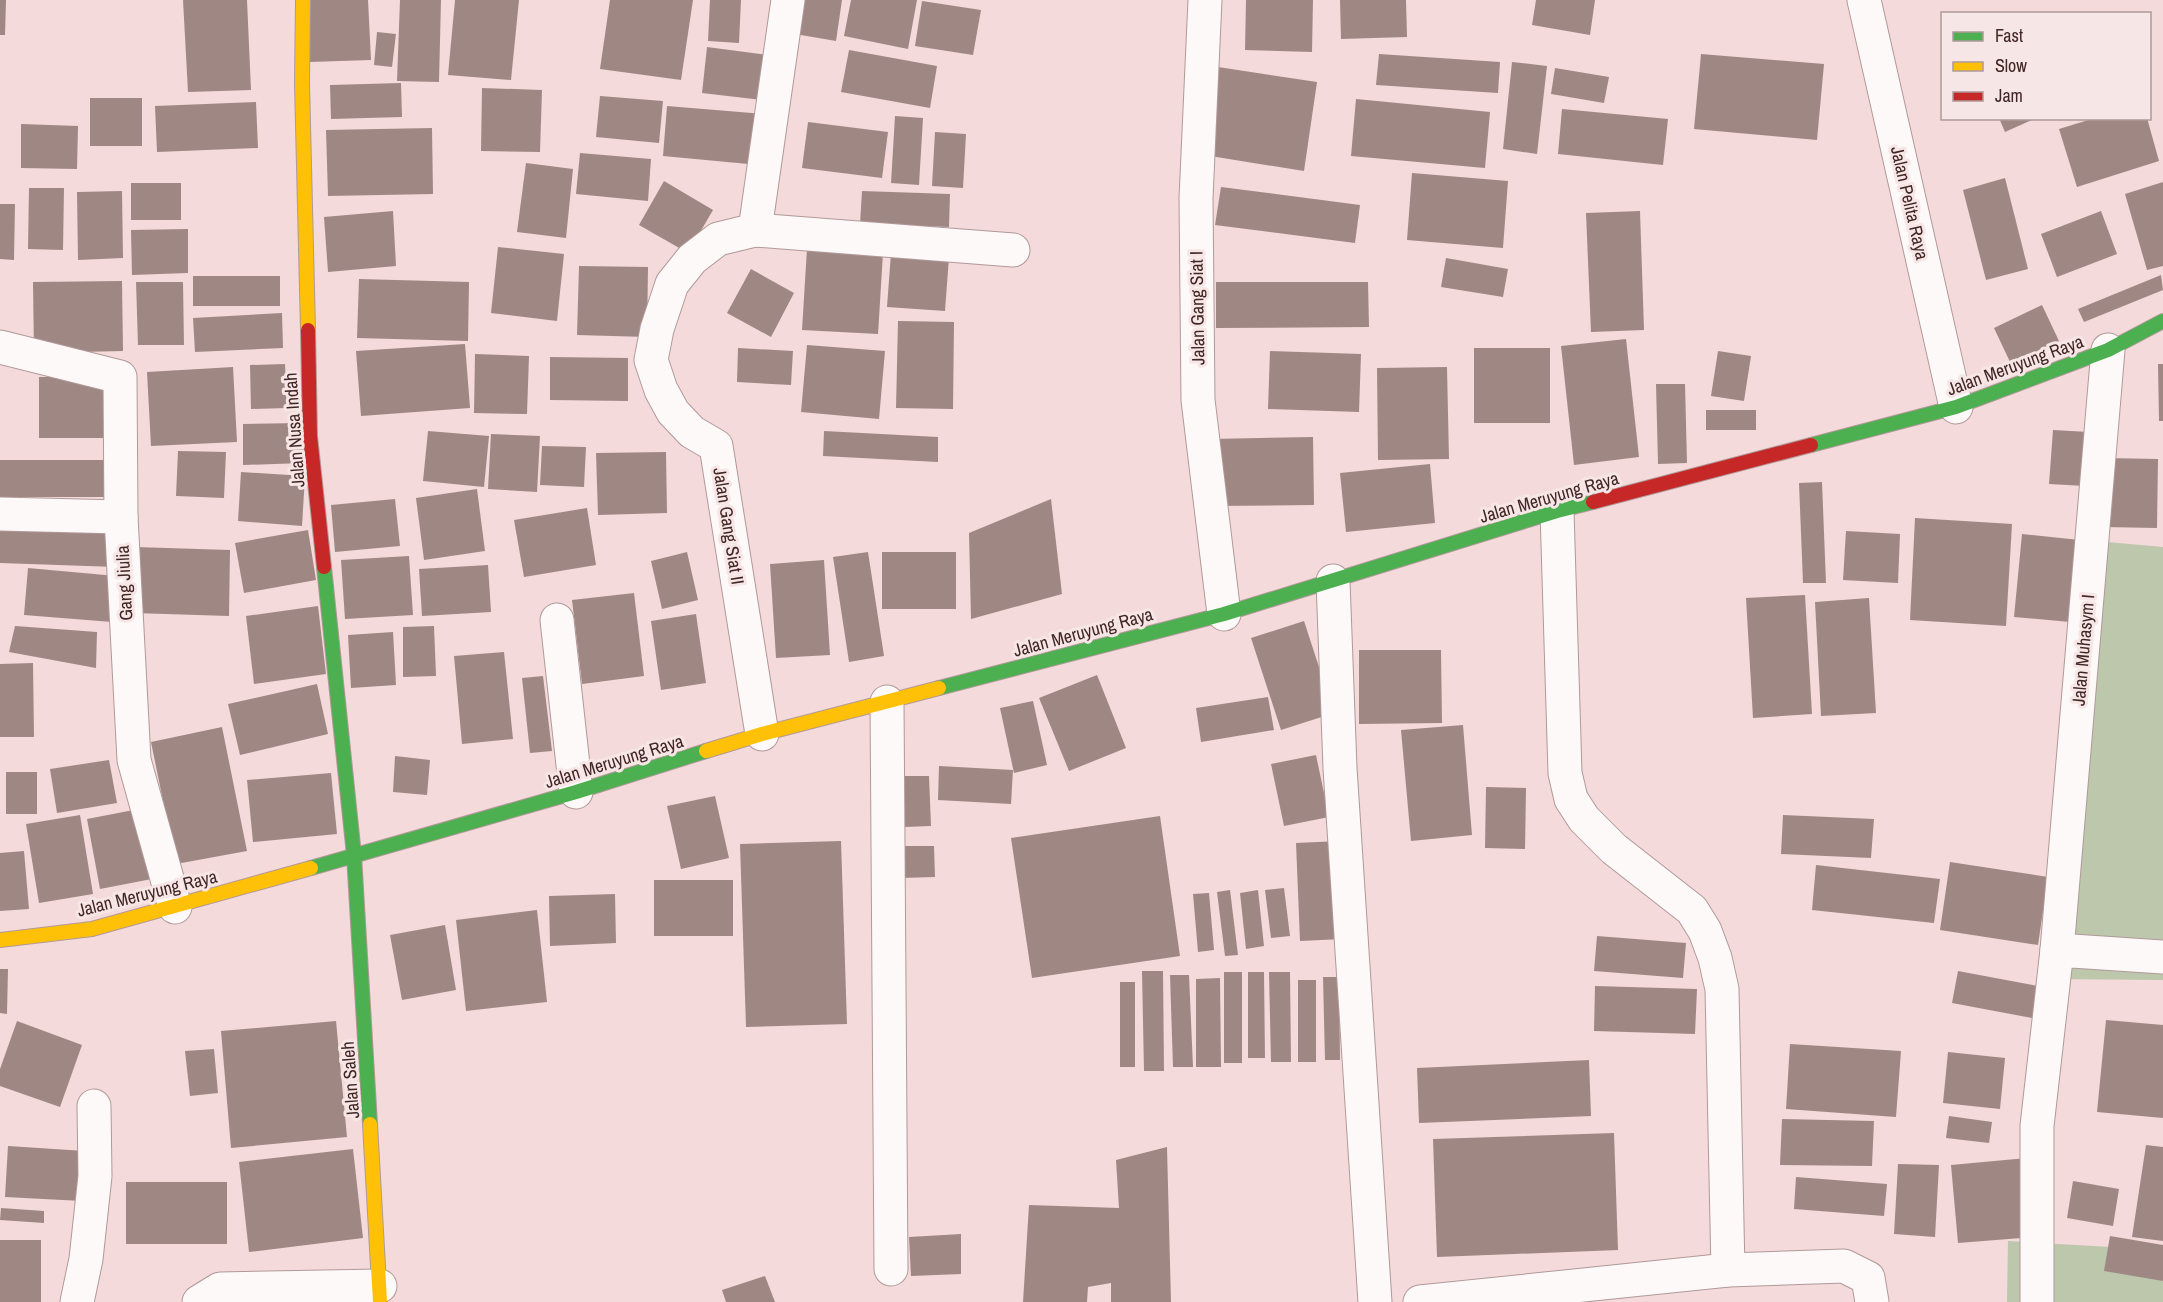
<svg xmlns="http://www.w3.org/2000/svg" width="2163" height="1302" font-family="'Archivo Narrow',sans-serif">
  <rect width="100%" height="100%" fill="#f4dada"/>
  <g fill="#bcc7ac">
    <polygon points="2074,539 2163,547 2163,980 2041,979"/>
    <polygon points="2008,1241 2163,1250 2163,1302 2007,1302"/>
  </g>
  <g fill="#9f8884">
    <polygon points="0,0 6,0 5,35 0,35"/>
    <polygon points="183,0 247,0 251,90 188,92"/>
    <polygon points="307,0 368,0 371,60 310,62"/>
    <polygon points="400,0 441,0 439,82 397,81"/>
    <polygon points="455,0 519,0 511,80 448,75"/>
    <polygon points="610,0 693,0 681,80 600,69"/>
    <polygon points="710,0 741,0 739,43 708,41"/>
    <polygon points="794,0 842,0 836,41 789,33"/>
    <polygon points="851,0 917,0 908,49 844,36"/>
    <polygon points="1246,0 1313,0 1312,52 1245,50"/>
    <polygon points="1340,0 1406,0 1407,37 1341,39"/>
    <polygon points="1536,0 1595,0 1590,35 1532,25"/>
    <polygon points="922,1 981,10 973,55 915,46"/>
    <polygon points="377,32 396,34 392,67 374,65"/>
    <polygon points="707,47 776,56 770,101 702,93"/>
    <polygon points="849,50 937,66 930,108 841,92"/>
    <polygon points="1379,54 1500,62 1498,93 1376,85"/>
    <polygon points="1701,54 1824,64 1817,140 1694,129"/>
    <polygon points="1512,62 1547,66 1537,154 1503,149"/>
    <polygon points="1218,67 1317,82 1304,171 1204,155"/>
    <polygon points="1555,68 1609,77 1604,103 1551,94"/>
    <polygon points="401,83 402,117 331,119 330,85"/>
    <polygon points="482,88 542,90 540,152 481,151"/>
    <polygon points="600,96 663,101 659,143 596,137"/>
    <rect x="90" y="98" width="52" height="48"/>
    <polygon points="1356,99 1490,112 1485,168 1351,156"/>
    <polygon points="256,102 258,148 157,152 155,106"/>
    <polygon points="667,106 764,114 759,165 663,156"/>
    <polygon points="1562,109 1668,119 1663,165 1558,154"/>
    <polygon points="895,116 923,118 919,185 891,183"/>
    <polygon points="1999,118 2036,118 2005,132"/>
    <polygon points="2095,118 2147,118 2159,161 2077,187 2059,129"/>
    <polygon points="808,122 888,132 882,178 802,168"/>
    <polygon points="21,124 78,126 77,169 21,168"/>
    <polygon points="432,128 433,194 328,196 326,130"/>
    <polygon points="935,132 966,134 963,188 932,186"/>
    <polygon points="580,153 651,159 648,201 576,194"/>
    <polygon points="526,163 573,169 566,238 517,232"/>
    <polygon points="1412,173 1508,181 1503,248 1407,240"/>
    <polygon points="2005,178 2028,269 1986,280 1963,190"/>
    <polygon points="664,181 713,210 688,253 639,225"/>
    <polygon points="2163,182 2163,266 2147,270 2125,194"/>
    <rect x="131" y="183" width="50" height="37"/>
    <polygon points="1221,187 1360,205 1355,243 1215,225"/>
    <polygon points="29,188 64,188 63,250 28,249"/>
    <polygon points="122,191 123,258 78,260 77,192"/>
    <polygon points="862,191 950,194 949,227 860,224"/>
    <polygon points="0,204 15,204 14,260 0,259"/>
    <polygon points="393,211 396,266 328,272 324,217"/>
    <polygon points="1640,211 1644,330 1591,332 1586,213"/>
    <polygon points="2101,211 2117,254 2057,277 2041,234"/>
    <polygon points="188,229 188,273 132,275 131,230"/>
    <polygon points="498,247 564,254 557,321 491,313"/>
    <polygon points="807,249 883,253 878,334 802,330"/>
    <polygon points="891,253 949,257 945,311 887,307"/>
    <polygon points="1446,258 1508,269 1503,297 1441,287"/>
    <polygon points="579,266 648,267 647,337 577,335"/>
    <polygon points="751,269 794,293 771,337 727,313"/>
    <polygon points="2161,275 2163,290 2084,322 2078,309"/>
    <rect x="193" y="276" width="87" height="30"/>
    <polygon points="359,279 469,282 468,341 357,338"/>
    <polygon points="122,281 123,351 34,353 33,282"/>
    <polygon points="136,282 183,282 184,345 138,345"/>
    <polygon points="1216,282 1368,282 1369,327 1216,328"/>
    <polygon points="2042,305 2059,341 2011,364 1994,328"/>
    <polygon points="282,313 283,348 195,352 193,318"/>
    <polygon points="898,321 954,322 953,409 896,408"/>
    <polygon points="1626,339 1639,457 1574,465 1561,346"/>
    <polygon points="465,344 470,408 361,416 356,351"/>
    <polygon points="807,345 885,351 879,419 801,412"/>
    <polygon points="738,348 793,351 791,385 737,382"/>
    <rect x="1474" y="348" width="76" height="75"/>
    <polygon points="1270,351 1361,354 1359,412 1268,409"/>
    <polygon points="1718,351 1751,356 1744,401 1711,396"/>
    <polygon points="475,354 529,356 527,414 474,413"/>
    <polygon points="550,357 628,358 628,401 550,400"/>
    <polygon points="285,364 287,408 251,409 250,365"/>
    <polygon points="2158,364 2163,364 2163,421 2159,421"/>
    <polygon points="233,367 237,442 151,446 147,372"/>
    <polygon points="1447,367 1449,459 1378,460 1377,368"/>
    <rect x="39" y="377" width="79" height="61"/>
    <polygon points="1656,384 1685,384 1687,463 1658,464"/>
    <rect x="1706" y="410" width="50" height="20"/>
    <polygon points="302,423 303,463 243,465 243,424"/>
    <polygon points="2053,430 2089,432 2085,486 2049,484"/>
    <polygon points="428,431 489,436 484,487 423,481"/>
    <polygon points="824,431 938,437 938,462 823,456"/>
    <polygon points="491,434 540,436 537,492 488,489"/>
    <polygon points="1313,437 1314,505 1212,506 1212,439"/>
    <polygon points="542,446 586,447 584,487 540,485"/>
    <polygon points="178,451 226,452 224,498 176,496"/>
    <polygon points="666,452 667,513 598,515 596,453"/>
    <polygon points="2105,458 2158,459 2157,528 2104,527"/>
    <rect x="0" y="460" width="107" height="37"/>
    <polygon points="1430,464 1435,523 1346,532 1340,473"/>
    <polygon points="241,472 305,476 302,526 238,521"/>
    <polygon points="1822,482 1826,583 1803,583 1799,483"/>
    <polygon points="477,489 485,551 424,560 416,498"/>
    <polygon points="395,499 400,546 335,552 331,505"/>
    <polygon points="1051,499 1062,594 971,619 969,533"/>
    <polygon points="587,508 596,565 524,577 514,520"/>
    <polygon points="1915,518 2012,524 2006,626 1910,620"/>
    <polygon points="0,524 117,529 116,567 0,563"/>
    <polygon points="308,530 316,580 244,593 235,543"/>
    <polygon points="1846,531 1900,534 1898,583 1843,580"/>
    <polygon points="2022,534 2089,541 2081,623 2014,617"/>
    <polygon points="135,547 230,550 229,616 134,613"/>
    <polygon points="687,552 698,600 662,609 651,561"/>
    <polygon points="868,552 884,656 849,662 833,557"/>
    <rect x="882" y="552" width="74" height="57"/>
    <polygon points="409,556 413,615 345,619 341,560"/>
    <polygon points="824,560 830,655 776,658 770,564"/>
    <polygon points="488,565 491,612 422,616 419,569"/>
    <polygon points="28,568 116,576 112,622 24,615"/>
    <polygon points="634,593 644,676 582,684 572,600"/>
    <polygon points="1805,595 1812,714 1753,718 1746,598"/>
    <polygon points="1869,598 1876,713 1821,716 1815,602"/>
    <polygon points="318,606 326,674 254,684 246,616"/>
    <polygon points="696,614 706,683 661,690 651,621"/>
    <polygon points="1304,621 1334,713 1281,730 1251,638"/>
    <polygon points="15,626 97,632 96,668 9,652"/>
    <polygon points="434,626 436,676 403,677 403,627"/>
    <polygon points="393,632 396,685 351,688 348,635"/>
    <polygon points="1359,650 1441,650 1442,723 1359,724"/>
    <polygon points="504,652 513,739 462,744 454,656"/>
    <polygon points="33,663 34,737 0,737 0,664"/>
    <polygon points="1097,675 1126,748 1069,771 1039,698"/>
    <polygon points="543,676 552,751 530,753 522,678"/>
    <polygon points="317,684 328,734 240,755 228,704"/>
    <polygon points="1268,697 1274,730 1201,742 1196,708"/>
    <polygon points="1033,701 1047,765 1014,773 1000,708"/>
    <polygon points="1463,725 1472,835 1411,841 1401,730"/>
    <polygon points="222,727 247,851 176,864 151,742"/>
    <polygon points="1316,755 1329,817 1284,826 1271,764"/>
    <polygon points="395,756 430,760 427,795 393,792"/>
    <polygon points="109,760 117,803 57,813 50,769"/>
    <polygon points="939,766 1013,770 1011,804 938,800"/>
    <rect x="6" y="772" width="31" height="42"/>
    <polygon points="331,773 337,834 253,842 247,780"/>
    <polygon points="904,776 929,776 931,826 905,827"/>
    <polygon points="1486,787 1526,788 1525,849 1485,848"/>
    <polygon points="715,796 729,858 681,869 667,806"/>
    <polygon points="144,808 157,878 100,889 87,819"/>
    <polygon points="80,815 93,894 39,903 26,824"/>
    <polygon points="1783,815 1874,819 1871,858 1781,854"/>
    <polygon points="1160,816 1180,956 1032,978 1011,838"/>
    <polygon points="841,841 847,1024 746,1027 740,844"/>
    <polygon points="1339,841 1343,939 1300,941 1296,843"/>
    <polygon points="899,846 934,846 935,877 900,878"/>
    <polygon points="24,851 29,909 0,911 0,853"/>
    <polygon points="1950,862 2048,877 2038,945 1940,930"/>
    <polygon points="1816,865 1940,879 1934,923 1812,910"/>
    <rect x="654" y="880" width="79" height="56"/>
    <polygon points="1284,888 1290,936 1271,938 1265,890"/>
    <polygon points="1230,890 1238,955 1225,956 1217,892"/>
    <polygon points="1258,890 1264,946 1246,949 1240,893"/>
    <polygon points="1209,893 1214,950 1198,952 1193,894"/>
    <polygon points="615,894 616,943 550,946 549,896"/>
    <polygon points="537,910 547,1002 466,1011 456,920"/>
    <polygon points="445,925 456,990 402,1000 390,935"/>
    <polygon points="1597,936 1686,943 1683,978 1594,971"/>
    <polygon points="0,969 8,969 7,1014 0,1013"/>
    <polygon points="1142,971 1163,971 1164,1071 1144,1071"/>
    <polygon points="1958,971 2038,986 2032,1018 1952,1003"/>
    <rect x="1224" y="972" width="18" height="91"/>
    <polygon points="1248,972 1264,972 1265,1058 1248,1058"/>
    <polygon points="1269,972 1290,972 1291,1062 1271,1062"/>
    <polygon points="1170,975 1189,975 1193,1067 1173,1067"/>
    <polygon points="1323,977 1339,977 1340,1060 1325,1060"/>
    <polygon points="1220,978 1221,1067 1196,1067 1196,979"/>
    <rect x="1298" y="980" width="18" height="82"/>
    <rect x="1120" y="982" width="15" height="85"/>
    <polygon points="1595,986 1697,989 1695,1034 1594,1031"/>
    <polygon points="2106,1020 2163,1025 2163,1118 2097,1112"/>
    <polygon points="17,1021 82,1045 60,1107 0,1086 0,1069"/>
    <polygon points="336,1021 347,1137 231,1148 221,1031"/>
    <polygon points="1790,1044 1901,1051 1896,1117 1786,1109"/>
    <polygon points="214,1049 218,1093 190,1096 185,1051"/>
    <polygon points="1948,1052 2005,1058 2000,1109 1943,1103"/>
    <polygon points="1589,1060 1591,1116 1419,1123 1417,1068"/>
    <polygon points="1949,1116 1992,1122 1989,1143 1946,1138"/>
    <polygon points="1782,1119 1874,1121 1872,1166 1780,1165"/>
    <polygon points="1614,1133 1618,1250 1437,1257 1433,1139"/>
    <polygon points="2146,1145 2163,1147 2163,1241 2132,1237"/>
    <polygon points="8,1146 85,1151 82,1201 5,1197"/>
    <polygon points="1167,1147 1171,1302 1111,1302 1111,1283 1088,1287 1087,1302 1023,1302 1029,1205 1119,1208 1116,1160"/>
    <polygon points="353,1149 363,1238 249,1252 239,1162"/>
    <polygon points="2027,1158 2034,1237 1958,1243 1951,1165"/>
    <polygon points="1898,1164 1939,1165 1935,1237 1894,1234"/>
    <polygon points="1796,1177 1887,1184 1884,1216 1794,1209"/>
    <polygon points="2073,1181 2119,1189 2113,1226 2067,1218"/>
    <rect x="126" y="1182" width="101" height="62"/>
    <polygon points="1,1208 44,1211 44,1223 0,1220"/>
    <polygon points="961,1234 961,1274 911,1276 909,1237"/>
    <polygon points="2110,1236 2163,1245 2163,1281 2104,1271"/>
    <rect x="0" y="1240" width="41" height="62"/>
    <polygon points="765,1276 775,1302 726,1302 722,1290"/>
  </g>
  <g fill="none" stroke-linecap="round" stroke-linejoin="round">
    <g stroke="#b19999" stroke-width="35">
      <g id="street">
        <polyline points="1205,0 1196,198 1198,400 1224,614"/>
        <polyline points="1864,0 1956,407"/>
        <polyline points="755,230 1013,250"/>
        <polyline points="0,347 120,377 121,517 134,760 175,907"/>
        <polyline points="1557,511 1565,773 1571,799 1584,819 1614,849 1692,910 1705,931 1715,958 1722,989 1728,1270"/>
        <polyline points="0,514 121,517"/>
        <polyline points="1333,581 1340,768 1375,1302"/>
        <polyline points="557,620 576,792"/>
        <polyline points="887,702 891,1269"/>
        <polyline points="762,734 716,446 692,432 673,412 661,390 651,360 657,329 672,284 692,259 718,239 755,230 788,0"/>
        <polyline points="2057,950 2108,350"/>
        <polyline points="77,1302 86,1259 95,1176 94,1106"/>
        <polyline points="199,1302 220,1289 380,1286"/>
        <polyline points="1420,1302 1728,1270 1844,1266 1868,1278 1872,1302"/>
        <polyline points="2037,1302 2037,1126 2057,950 2163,957"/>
      </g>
    </g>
    <g stroke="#b19999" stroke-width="16">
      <g id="fast">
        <polyline points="1811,445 1956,407 2108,350 2163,321"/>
        <polyline points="324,567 354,855 370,1124"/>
        <polyline points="939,688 1224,614 1557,511 1593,502"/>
        <polyline points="311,868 576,792 706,751"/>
      </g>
    </g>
    <g stroke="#b19999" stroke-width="16">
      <g id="slow">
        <polyline points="303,0 302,83 308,330"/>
        <polyline points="706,751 762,734 939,688"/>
        <polyline points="0,940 92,929 311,868"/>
        <polyline points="370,1124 380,1302"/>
      </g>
    </g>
    <g stroke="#b19999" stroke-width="16">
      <g id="jam">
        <polyline points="308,330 310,436 324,567"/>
        <polyline points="1593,502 1811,445"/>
      </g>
    </g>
    <use href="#street" stroke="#fdf9f9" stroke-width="33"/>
    <use href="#fast" stroke="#4caf50" stroke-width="14"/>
    <use href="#slow" stroke="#ffc107" stroke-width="14"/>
    <use href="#jam" stroke="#c62828" stroke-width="14"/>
  </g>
  <g text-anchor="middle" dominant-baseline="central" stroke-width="6" stroke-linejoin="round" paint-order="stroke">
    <g font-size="18" fill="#422626" stroke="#f6e6e5">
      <text transform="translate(1910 203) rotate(77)">Jalan Pelita Raya</text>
      <text transform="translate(1197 308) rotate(-91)">Jalan Gang Siat I</text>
      <text transform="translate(2015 365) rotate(-20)">Jalan Meruyung Raya</text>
      <text transform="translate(294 430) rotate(-94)">Jalan Nusa Indah</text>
      <text transform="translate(1549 497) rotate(-16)">Jalan Meruyung Raya</text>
      <text transform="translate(729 526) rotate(81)">Jalan Gang Siat II</text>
      <text transform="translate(124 583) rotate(-93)">Gang Jiulia</text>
      <text transform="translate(1083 632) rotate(-15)">Jalan Meruyung Raya</text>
      <text transform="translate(2083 650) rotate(-85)">Jalan Muhasym I</text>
      <text transform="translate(614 761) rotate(-17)">Jalan Meruyung Raya</text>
      <text transform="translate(147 893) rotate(-14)">Jalan Meruyung Raya</text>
      <text transform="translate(350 1080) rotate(-94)">Jalan Saleh</text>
    </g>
  </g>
  <rect x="1941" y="12" width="210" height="108" fill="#f6e6e5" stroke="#ae9999" stroke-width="1.5"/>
  <rect x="1953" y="32" width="30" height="9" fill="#4caf50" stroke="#ae9999" stroke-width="1.5"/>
  <text x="1995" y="42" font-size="18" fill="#422626">Fast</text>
  <rect x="1953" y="62" width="30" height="9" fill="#ffc107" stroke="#ae9999" stroke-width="1.5"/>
  <text x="1995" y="72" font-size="18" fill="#422626">Slow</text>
  <rect x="1953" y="92" width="30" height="9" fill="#c62828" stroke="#ae9999" stroke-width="1.5"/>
  <text x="1995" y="102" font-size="18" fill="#422626">Jam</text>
</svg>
